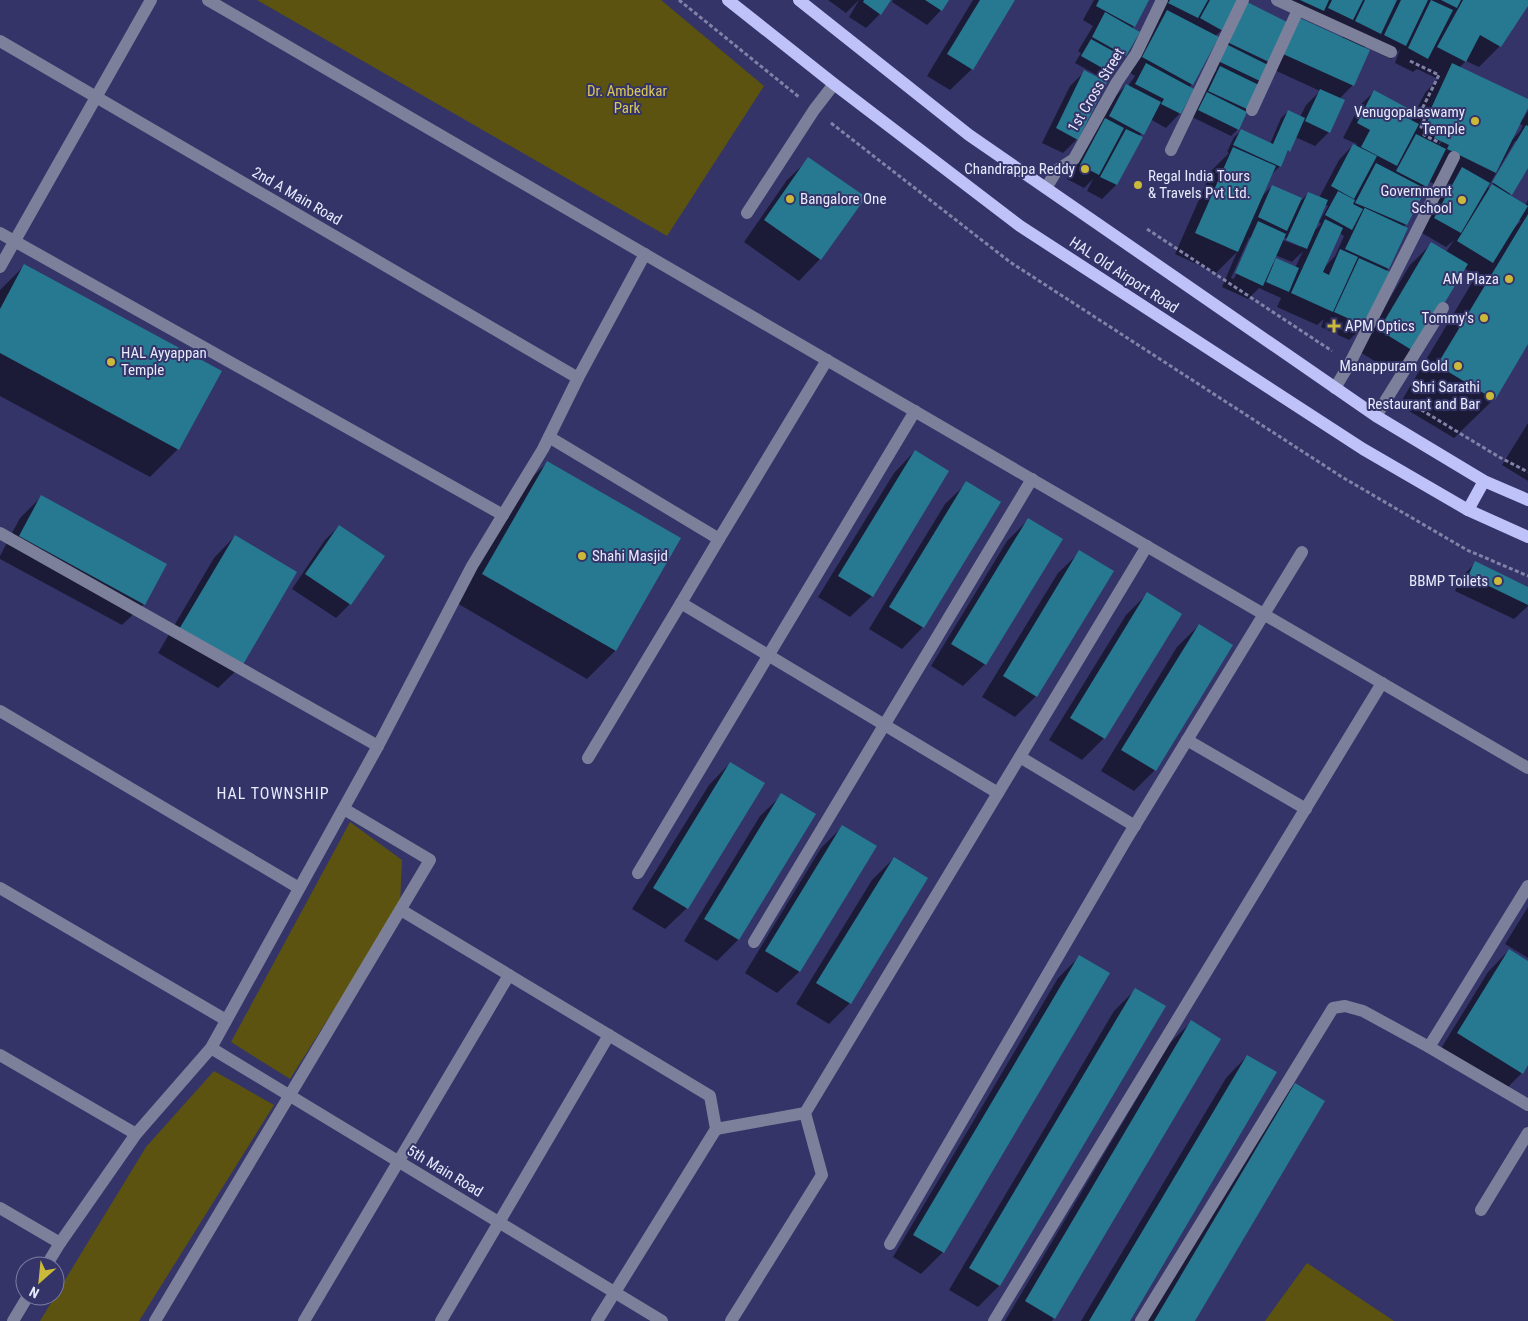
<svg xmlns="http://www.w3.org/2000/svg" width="1528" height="1321" font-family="'Roboto Condensed',sans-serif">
  <rect width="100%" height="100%" fill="#343468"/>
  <g fill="#5c5310">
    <polygon points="257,0 661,0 764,86 667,236"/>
    <polygon points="350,822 402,860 400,905 290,1079 231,1042"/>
    <polygon points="214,1071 274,1105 139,1321 40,1321 146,1147"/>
    <polygon points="1307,1263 1394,1321 1265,1321"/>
  </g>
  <g fill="#0007" fill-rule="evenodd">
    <polygon points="828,0 859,0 846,13"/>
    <polygon points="859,0 889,0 880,14 866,28 849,17"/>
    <polygon points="893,0 948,0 941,10 927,25 892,2"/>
    <polygon points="973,0 1014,0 972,69 950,90 927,76"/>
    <polygon points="1094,0 1148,0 1132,29 1125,55 1103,81 1077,139 1063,153 1042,143 1070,86 1084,72 1101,80 1102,78 1075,63 1081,53 1078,51 1093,26 1083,20"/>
    <polygon points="1164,0 1238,0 1222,30 1215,36 1192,84 1189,88 1180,113 1166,128 1150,119 1139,137 1141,138 1116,185 1102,199 1087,191 1093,179 1084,188 1067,179 1112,100 1126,85 1128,86 1135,76 1129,72"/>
    <path d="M1280 0H1528V4L1500 46 1479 67 1466 61 1459 68 1528 100V105L1522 118 1523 119 1528 111V166L1509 196 1525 206 1528 200V342L1494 399 1454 438 1399 405 1476 276 1464 268 1414 351 1393 372 1358 351 1410 265 1431 244 1446 252 1454 240 1446 247 1420 232 1445 189 1428 181 1423 189 1406 224 1403 227 1388 269 1386 271 1364 326 1349 340 1321 327 1324 319 1317 325 1277 307 1281 298 1259 288 1248 299 1222 287 1237 252 1216 273 1175 254 1212 170 1229 153 1227 152 1234 137 1241 131 1270 144 1281 118 1288 111 1300 117 1306 105 1320 91 1270 68 1286 33 1342 38 1343 36ZM1375 38 1370 49 1391 59 1400 49 1395 63 1413 72 1417 69 1438 79 1425 93 1411 121 1405 118 1375 91 1360 105 1343 138 1357 144 1356 147 1353 145 1339 160 1319 198 1308 193 1302 200 1272 186 1261 197 1273 173 1280 166 1295 137 1315 146 1329 132 1339 99 1353 85 1364 48ZM1519 123 1523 126 1521 129H1522L1511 141ZM1515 141H1518L1490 189 1488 187ZM1324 204 1328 206 1319 222 1321 224 1312 233ZM1518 219 1521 221 1513 229ZM1339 233 1344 236 1335 256 1325 267ZM1281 236 1301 245V247L1280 239ZM1249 238H1252L1234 279 1231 278ZM1303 251 1295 268 1277 260 1271 266 1275 255 1292 262Z"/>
    <polygon points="1233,18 1268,62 1265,65 1248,110 1238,129 1231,136 1192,117 1206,81 1217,70 1212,68"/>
    <polygon points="809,159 864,198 820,259 799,281 744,242 787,180"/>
    <polygon points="25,265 220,372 178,449 150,477 0,396 0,290"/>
    <polygon points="1528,423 1528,481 1502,465"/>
    <polygon points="915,451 872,596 850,617 818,597 894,473"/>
    <polygon points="547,463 679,539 615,651 587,679 455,602 519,490"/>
    <polygon points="967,483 1000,503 923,627 902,649 869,629 945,504"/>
    <polygon points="41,497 144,604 122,625 0,559 0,556 20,518"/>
    <polygon points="1028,520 1061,540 985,664 963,686 931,666 1007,541"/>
    <polygon points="339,526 350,604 336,618 292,589 325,540"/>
    <polygon points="235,536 240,667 218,688 158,653 214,558"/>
    <polygon points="1080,552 1036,696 1015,717 982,697 1058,573"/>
    <polygon points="1476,563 1528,588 1528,606 1514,619 1455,591 1461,577"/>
    <polygon points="1147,594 1180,614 1104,738 1082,760 1049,740 1126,615"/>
    <polygon points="1199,625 1155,770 1134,791 1101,771 1177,647"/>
    <polygon points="730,763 687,908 665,929 632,909 709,785"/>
    <polygon points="782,795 814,815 738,940 717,961 684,941 760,816"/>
    <polygon points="842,827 875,847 799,972 777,993 745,973 821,848"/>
    <polygon points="894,858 850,1003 829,1024 796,1004 872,880"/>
    <polygon points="1528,907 1528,958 1505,944"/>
    <polygon points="1509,950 1528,962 1528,1063 1522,1073 1501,1094 1437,1055 1488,972"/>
    <polygon points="1079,957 1108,973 943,1252 921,1274 893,1257 1058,978"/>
    <polygon points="1135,990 1164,1006 999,1286 978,1307 949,1290 1114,1011"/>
    <polygon points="1191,1022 1054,1318 1052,1321 1005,1321 1170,1043"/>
    <polygon points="1247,1056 1129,1321 1081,1321 1226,1078"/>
    <polygon points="1295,1084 1194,1321 1146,1321 1274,1105"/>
  </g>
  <g fill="#267991">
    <polygon points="864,0 891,0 881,15 863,2"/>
    <polygon points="925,0 949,0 942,11"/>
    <polygon points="980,0 1015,0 973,70 947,54"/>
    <polygon points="1099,0 1149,0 1135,27 1096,6"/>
    <polygon points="1170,0 1208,0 1198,18 1168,3"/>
    <polygon points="1210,0 1239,0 1223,31 1200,18"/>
    <polygon points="1300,0 1329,0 1324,11"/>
    <polygon points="1332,0 1363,0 1353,20 1328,8"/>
    <polygon points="1365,0 1397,0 1381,34 1355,21"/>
    <polygon points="1401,0 1428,0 1406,46 1384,35"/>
    <polygon points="1431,0 1453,10 1428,59 1408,48"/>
    <polygon points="1441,0 1461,0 1457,8"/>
    <polygon points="1463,0 1528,0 1528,6 1501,47 1480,35 1466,62 1437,47"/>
    <polygon points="1247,2 1289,23 1269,62 1227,42"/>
    <polygon points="1167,10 1219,37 1193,85 1142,57"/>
    <polygon points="1105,12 1140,32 1126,56 1092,37"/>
    <polygon points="1300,18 1370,50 1354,86 1283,54"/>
    <polygon points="1091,39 1122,56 1113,74 1081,56"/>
    <polygon points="1226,44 1270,66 1262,82 1218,61"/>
    <polygon points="1146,63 1194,89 1181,114 1161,104 1164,99 1135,84"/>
    <polygon points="1452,63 1528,99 1528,108 1496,173 1447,149 1449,145 1434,138 1438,131 1425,126 1430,116 1428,115"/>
    <polygon points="1220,66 1261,86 1249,110 1208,91"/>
    <polygon points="1084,70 1107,82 1078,140 1056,128"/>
    <polygon points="1126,84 1161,102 1144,135 1109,116"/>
    <polygon points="1320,89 1345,100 1330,133 1305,121"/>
    <polygon points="1374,90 1411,110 1407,118 1419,124 1397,166 1361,147 1370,130 1357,123"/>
    <polygon points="1207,92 1247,112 1239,130 1198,110"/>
    <polygon points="1288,110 1305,118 1290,152 1288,150 1281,167 1233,145 1241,129 1273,144"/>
    <polygon points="1105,118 1124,128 1099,175 1080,165"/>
    <polygon points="1526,125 1528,126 1528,168 1512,195 1492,182"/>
    <polygon points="1126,129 1143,137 1117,185 1100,177"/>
    <polygon points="1416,134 1446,149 1427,187 1396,171"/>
    <polygon points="1353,144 1377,156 1354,199 1331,186"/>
    <polygon points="1233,147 1276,166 1238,252 1195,233"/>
    <polygon points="808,157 866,197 821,260 764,220"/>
    <polygon points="1376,163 1426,189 1407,225 1365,207 1365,208 1408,228 1389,269 1345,249 1365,207 1355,203"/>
    <polygon points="1462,167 1490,183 1461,233 1434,218"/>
    <polygon points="1492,184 1528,206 1493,263 1457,241"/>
    <polygon points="1272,185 1302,198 1287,231 1258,217"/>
    <polygon points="1338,191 1355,200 1353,204 1363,209 1352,230 1325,215"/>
    <polygon points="1308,192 1328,200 1307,249 1286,240"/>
    <polygon points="1528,214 1528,344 1495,400 1437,365"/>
    <polygon points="1325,219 1343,228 1323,272 1329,275 1340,249 1358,257 1333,312 1291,293"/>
    <polygon points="1258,221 1286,234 1263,286 1235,273"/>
    <polygon points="1431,242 1468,264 1415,352 1379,330"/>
    <polygon points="1276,258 1299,268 1289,292 1266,282"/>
    <polygon points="1359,258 1390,272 1365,326 1334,312"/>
    <polygon points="24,264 222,371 179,450 0,353 0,309"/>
    <polygon points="915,450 949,471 873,597 838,576"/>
    <polygon points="547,461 681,538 616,651 482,574"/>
    <polygon points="966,481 1001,502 924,628 889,607"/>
    <polygon points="41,495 167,564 145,605 19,536"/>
    <polygon points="1028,518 1063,539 986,665 951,644"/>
    <polygon points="339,525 385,556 351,605 305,574"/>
    <polygon points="235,535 297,572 241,668 178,631"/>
    <polygon points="1079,550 1114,571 1037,697 1003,676"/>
    <polygon points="1475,561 1528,587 1528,605 1468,576"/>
    <polygon points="1147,592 1182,614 1105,739 1070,718"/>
    <polygon points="1199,624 1233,645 1156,771 1121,750"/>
    <polygon points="730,762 765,783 688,909 653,888"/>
    <polygon points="781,793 816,814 739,940 704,919"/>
    <polygon points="842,825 877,846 800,972 765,951"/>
    <polygon points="894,857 928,878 851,1004 816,983"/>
    <polygon points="1509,949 1528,961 1528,1065 1523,1074 1457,1033"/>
    <polygon points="1079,955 1110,973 944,1253 913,1235"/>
    <polygon points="1135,988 1166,1006 1000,1286 969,1268"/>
    <polygon points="1191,1020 1221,1039 1055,1319 1025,1301"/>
    <polygon points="1247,1055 1277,1072 1130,1321 1089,1321"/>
    <polygon points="1295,1083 1325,1101 1195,1321 1154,1321"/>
  </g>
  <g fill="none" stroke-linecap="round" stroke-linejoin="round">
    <g stroke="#8282a8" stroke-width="3" stroke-dasharray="4 2.5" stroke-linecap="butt">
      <polyline points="679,0 799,97"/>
      <polyline points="1410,61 1439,75 1419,115 1425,118 1421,127 1427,130 1424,135 1440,143"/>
      <polyline points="831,123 1010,262 1342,477 1467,550 1528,576"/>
      <polyline points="1147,229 1332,351"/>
      <polyline points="1410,403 1499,457 1528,472"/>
    </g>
    <g stroke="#7d809a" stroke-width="12">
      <polyline points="208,0 1528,768"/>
      <polyline points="1277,0 1391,52"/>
      <polyline points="0,41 578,378"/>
      <polyline points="1252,110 1298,10"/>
      <polyline points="1171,150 1243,0"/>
      <polyline points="1046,188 1057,170 1074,159 1117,82 1136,54 1162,0"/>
      <polyline points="747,213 814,110 834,84"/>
      <polyline points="0,233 503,515"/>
      <polyline points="0,267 151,0"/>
      <polyline points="1335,388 1350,363 1454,157"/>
      <polyline points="1376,416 1443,308"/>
      <polyline points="549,437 719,539 681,603 998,793"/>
      <polyline points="0,533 378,746"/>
      <polyline points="719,539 827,360"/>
      <polyline points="0,711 299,888"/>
      <polyline points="1187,740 1306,809"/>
      <polyline points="1020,757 1135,826"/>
      <polyline points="588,758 681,603"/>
      <polyline points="638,873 915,411"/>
      <polyline points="0,888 226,1020"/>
      <polyline points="401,910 710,1096 716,1129 597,1321"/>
      <polyline points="754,942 1032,479"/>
      <polyline points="1429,1047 1528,886"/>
      <polyline points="211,1048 662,1321"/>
      <polyline points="0,1055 136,1134"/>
      <polyline points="716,1129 805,1113"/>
      <polyline points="0,1208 60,1243"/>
      <polyline points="1481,1210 1528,1133"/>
      <polyline points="890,1244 1126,840 1302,552"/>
      <polyline points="46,1266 60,1243 136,1134 211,1048 378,746 472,566 543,449 578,378 645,254"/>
      <polyline points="13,1321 28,1296"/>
      <polyline points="155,1321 430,860 344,809"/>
      <polyline points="304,1321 509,975"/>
      <polyline points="441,1321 609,1035"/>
      <polyline points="731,1321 822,1175 805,1113 1147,546"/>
      <polyline points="994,1321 1382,683"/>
      <polyline points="1141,1321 1333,1008 1345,1006 1363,1011 1429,1047 1528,1105"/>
    </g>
    <g stroke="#bec2f9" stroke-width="12">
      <polyline points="728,0 834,84 1020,226 1363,449 1468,510 1528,537"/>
      <polyline points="799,0 969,135 1376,416 1484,481 1528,500"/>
      <polyline points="1468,510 1484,481"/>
    </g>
  </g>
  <g fill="#cbba39" stroke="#343468" stroke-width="2">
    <circle cx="1475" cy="121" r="5"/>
    <circle cx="1085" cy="169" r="5"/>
    <circle cx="1138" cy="185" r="5"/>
    <circle cx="790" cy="199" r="5"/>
    <circle cx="1462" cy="200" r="5"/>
    <circle cx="1509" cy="279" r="5"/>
    <circle cx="1484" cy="318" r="5"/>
    <path d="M1331.5 318.5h5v5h5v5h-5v5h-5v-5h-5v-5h5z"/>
    <circle cx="111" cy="362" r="5"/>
    <circle cx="1458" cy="366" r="5"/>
    <circle cx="1490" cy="396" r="5"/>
    <circle cx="582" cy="556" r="5"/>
    <circle cx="1498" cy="581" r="5"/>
  </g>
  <g text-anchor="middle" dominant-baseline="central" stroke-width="4" stroke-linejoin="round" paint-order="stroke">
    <g font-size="15" fill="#e8eafd" stroke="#343468">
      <text transform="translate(1096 90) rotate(-59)">1st Cross Street</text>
      <text transform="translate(297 196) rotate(30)">2nd A Main Road</text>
      <text transform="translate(1124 275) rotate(33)">HAL Old Airport Road</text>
      <text transform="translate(445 1171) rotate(31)">5th Main Road</text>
    </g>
    <g font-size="15" fill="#d9c855" stroke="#343468">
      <text x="627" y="91">Dr. Ambedkar<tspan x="627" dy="17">Park</tspan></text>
    </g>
    <g font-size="15" fill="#e8eafd" stroke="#343468" text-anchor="end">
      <text x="1465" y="112">Venugopalaswamy<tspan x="1465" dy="17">Temple</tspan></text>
      <text x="1075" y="169">Chandrappa Reddy</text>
      <text x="1148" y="176" text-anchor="start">Regal India Tours<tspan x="1148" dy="17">&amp; Travels Pvt Ltd.</tspan></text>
      <text x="1452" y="191">Government<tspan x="1452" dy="17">School</tspan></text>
      <text x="800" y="199" text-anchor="start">Bangalore One</text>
      <text x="1499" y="279">AM Plaza</text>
      <text x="1474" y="318">Tommy's</text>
      <text x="1345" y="326" text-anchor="start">APM Optics</text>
      <text x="121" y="353" text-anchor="start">HAL Ayyappan<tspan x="121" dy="17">Temple</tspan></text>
      <text x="1448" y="366">Manappuram Gold</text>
      <text x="1480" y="387">Shri Sarathi<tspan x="1480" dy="17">Restaurant and Bar</tspan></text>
      <text x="592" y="556" text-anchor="start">Shahi Masjid</text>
      <text x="1488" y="581">BBMP Toilets</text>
    </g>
    <g font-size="16" letter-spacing="1" fill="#e8eafd" stroke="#343468">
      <text x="273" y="793">HAL TOWNSHIP</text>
    </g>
  </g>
  <g transform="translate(40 1281) rotate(207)"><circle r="24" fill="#343468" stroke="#7c7da4"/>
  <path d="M0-4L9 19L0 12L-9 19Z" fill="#cbba39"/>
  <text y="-8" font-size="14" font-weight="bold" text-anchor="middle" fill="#e8eafd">N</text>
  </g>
</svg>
